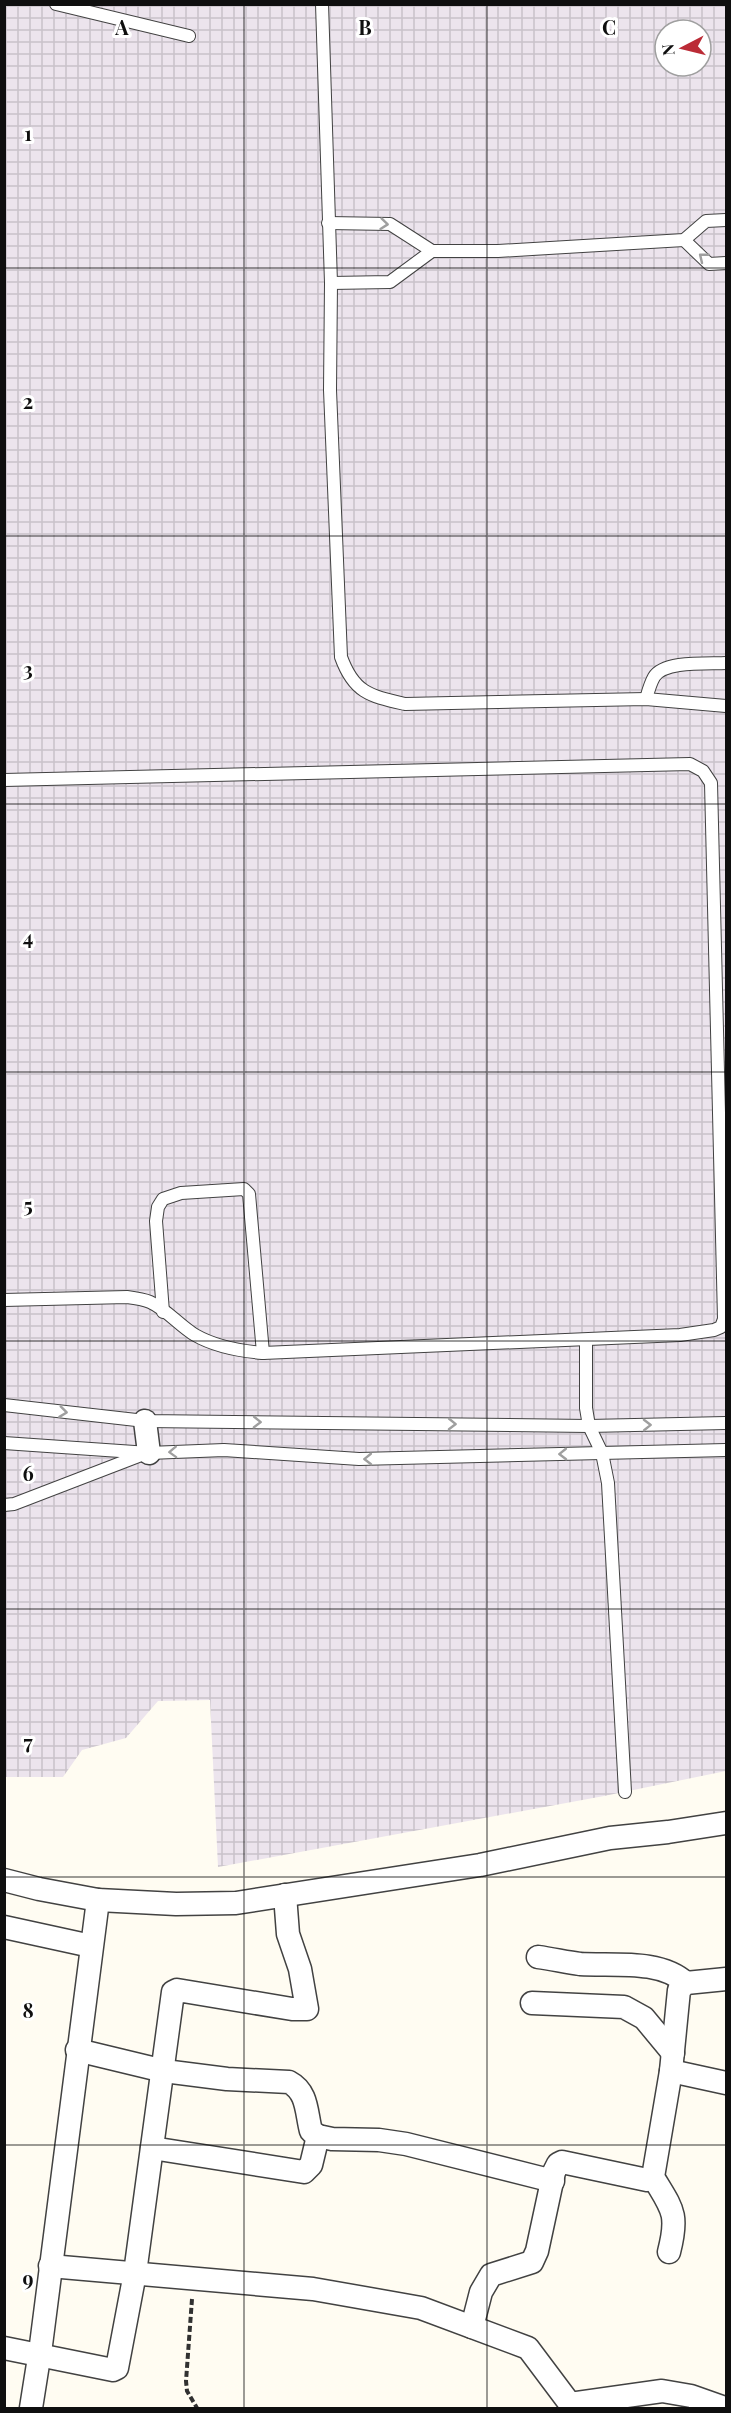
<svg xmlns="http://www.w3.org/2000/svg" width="731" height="2413" font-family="'Playfair Display',serif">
  <defs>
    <pattern id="industrial-grid" width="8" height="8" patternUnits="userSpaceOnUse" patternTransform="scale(1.5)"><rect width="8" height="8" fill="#ece4ed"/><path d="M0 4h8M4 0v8" fill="none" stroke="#c9c2ca"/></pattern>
  </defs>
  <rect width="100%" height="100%" fill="#fffcf2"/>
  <path fill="url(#industrial-grid)" fill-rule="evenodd" d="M5 5H726V1771L604 1796 218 1867 210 1700 158 1701 126 1738 82 1750 63 1777H6L5 1779ZM665 30H701V66H665Z"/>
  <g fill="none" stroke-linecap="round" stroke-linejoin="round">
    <g stroke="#424242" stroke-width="14">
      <g id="service">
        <polyline points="56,4 189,36"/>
        <path d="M322 4 331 283 330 390 341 657C354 693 370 696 405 704L646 699 726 706"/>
        <polyline points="328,223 390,224 432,251 498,251 684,240 706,221 726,220"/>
        <polyline points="684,240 709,264 726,263"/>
        <polyline points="331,283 390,282 432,251"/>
        <path d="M646 699C648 692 650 684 654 677 664 660 709 664 726 663"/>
        <path d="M4 780 690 764 703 771 711 783 724 1319 721 1327 714 1330 680 1335 263 1353C239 1351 216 1347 195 1335 180 1326 166 1309 150 1302 143 1299 135 1298 127 1297L4 1300"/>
        <polyline points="163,1312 156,1221 158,1207 163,1199 181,1193 244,1189 249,1194 263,1353"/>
        <polyline points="586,1340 586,1408 589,1426 602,1453 608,1483 625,1792"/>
        <polyline points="4,1405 145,1421 589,1426 726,1423"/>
        <polyline points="4,1443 149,1453 224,1450 359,1459 726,1450"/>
        <polyline points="4,1505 14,1504 144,1454"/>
      </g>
    </g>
    <g stroke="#424242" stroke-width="25">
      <g id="minor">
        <polyline points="145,1421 149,1453"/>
        <polyline points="4,1880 39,1889 98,1900 176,1904 236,1903 480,1865 610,1838 668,1832 726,1823"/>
        <polyline points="4,1927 91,1946"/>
        <path d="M538 1957C552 1959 566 1962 580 1964 614 1966 660 1959 686 1983"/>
        <polyline points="532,2003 624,2007 644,2018 673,2053"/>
        <path d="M77 2050 164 2071 227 2079 289 2082C308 2092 306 2112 311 2131L318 2136 332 2139 379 2140 406 2144 553 2181"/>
        <polyline points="671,2071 726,2083"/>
        <polyline points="152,2148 304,2172 311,2165 318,2136"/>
        <path d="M669 2252C679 2213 672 2209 653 2177L671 2071 679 1990 686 1983 726 1979"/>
        <polyline points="50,2266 313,2289 421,2308 528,2348 570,2404 662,2391 691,2396 725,2408"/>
        <polyline points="472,2327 481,2292 491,2275 532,2262 537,2251 554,2172 558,2164 562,2162 647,2180 653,2177"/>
        <polyline points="4,2348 113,2370 117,2368 135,2273 173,1992 177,1990 292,2009 307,2009 300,1969 288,1934 285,1895"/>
        <polyline points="31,2408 41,2345 98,1900"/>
      </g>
    </g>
    <polyline stroke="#313131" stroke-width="4" stroke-dasharray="6 3" stroke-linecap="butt" points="192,2299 186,2381 187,2391 197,2408"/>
    <use href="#service" stroke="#fff" stroke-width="12"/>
    <use href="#minor" stroke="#fff" stroke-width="22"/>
  </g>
  <defs><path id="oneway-chevron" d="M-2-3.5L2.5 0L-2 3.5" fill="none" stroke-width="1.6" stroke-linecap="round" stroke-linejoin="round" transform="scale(1.5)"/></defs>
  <g stroke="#9f9f9f">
    <use href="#oneway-chevron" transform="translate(384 224) rotate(6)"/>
    <use href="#oneway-chevron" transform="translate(703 257) rotate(-141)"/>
    <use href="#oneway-chevron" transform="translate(63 1412) rotate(7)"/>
    <use href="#oneway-chevron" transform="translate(257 1422) rotate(1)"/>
    <use href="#oneway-chevron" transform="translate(452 1424) rotate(1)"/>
    <use href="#oneway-chevron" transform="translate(647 1425) rotate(-1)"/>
    <use href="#oneway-chevron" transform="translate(173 1452) rotate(178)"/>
    <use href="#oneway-chevron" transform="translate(563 1454) rotate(179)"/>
    <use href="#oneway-chevron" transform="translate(368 1459) rotate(179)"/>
  </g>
  <path fill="none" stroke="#0f0f0f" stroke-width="1.5" stroke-opacity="0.55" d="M244 4V2408M487 4V2408M4 268H726M4 536H726M4 804H726M4 1072H726M4 1341H726M4 1609H726M4 1877H726M4 2145H726"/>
  <g font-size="20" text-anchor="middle" font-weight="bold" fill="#0f0f0f" stroke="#fff" stroke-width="6" stroke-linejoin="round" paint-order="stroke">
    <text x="122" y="35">A</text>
    <text x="365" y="35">B</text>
    <text x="609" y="35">C</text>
    <text x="28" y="141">1</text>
    <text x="28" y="409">2</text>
    <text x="28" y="677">3</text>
    <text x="28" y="945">4</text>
    <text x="28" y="1213">5</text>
    <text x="28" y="1481">6</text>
    <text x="28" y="1750">7</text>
    <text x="28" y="2018">8</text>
    <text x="28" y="2286">9</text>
  </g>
  <rect width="731" height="2413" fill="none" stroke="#0f0f0f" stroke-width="12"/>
  <g transform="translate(683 48) rotate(263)"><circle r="28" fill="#ffffff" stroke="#9f9f9f" stroke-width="1.5"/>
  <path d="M0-4.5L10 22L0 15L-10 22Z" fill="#bb2b36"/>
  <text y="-9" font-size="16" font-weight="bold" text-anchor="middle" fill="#0f0f0f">N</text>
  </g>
</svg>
